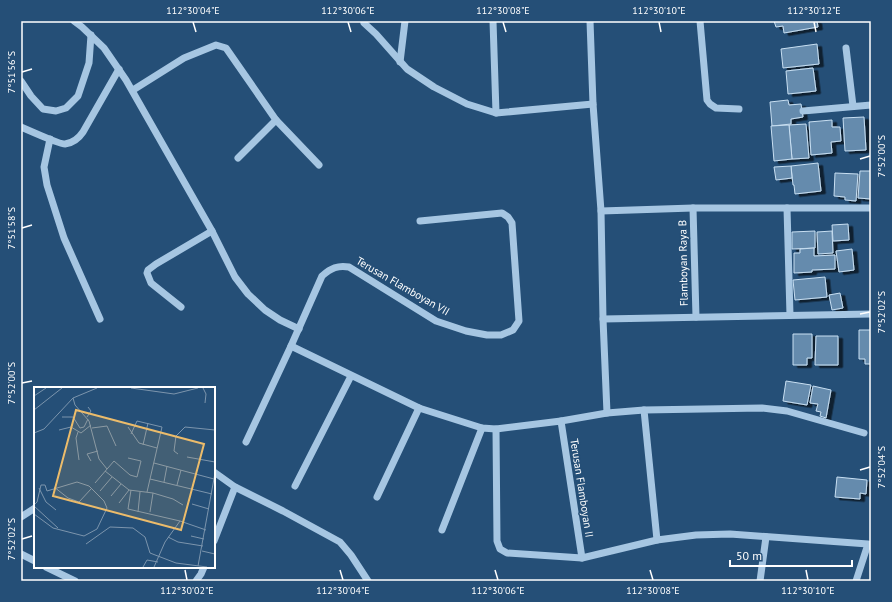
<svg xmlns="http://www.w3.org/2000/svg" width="892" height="602" font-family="'PT Sans',sans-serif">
  <defs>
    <filter id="shadow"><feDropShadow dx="4.5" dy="2.5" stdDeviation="0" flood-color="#0009"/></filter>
  </defs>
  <rect width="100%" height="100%" fill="#254f77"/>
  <g fill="#658bad" stroke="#c8dff2" filter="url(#shadow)">
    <polygon points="774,21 817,21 818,27 784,33 783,26 776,27"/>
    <polygon points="817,44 819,64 783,68 781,49"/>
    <polygon points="813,68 816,91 788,94 786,71"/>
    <polygon points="788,100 789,105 801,104 803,117 791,119 791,124 772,126 770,102"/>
    <polygon points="864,117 866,150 845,151 843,118"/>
    <polygon points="832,120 832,127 840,127 841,141 831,142 832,153 811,155 809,122"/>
    <polygon points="806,124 809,158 792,159 789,125"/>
    <polygon points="789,125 792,159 774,161 771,126"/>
    <polygon points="818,163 821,191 795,194 794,185 793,185 791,166"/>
    <polygon points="791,166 792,178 776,180 774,167"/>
    <polygon points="860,171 871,171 871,199 858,198"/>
    <polygon points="835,173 858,174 856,201 845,200 845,197 834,196"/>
    <polygon points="848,224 849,240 833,241 832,225"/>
    <polygon points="815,231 815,248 792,249 792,232"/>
    <polygon points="832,231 833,253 818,254 817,232"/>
    <polygon points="814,248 814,256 835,255 835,269 812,270 812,272 794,273 794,253 800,253 800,249"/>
    <polygon points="852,249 854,270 839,272 836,251"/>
    <polygon points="825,277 827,297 795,300 793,280"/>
    <polygon points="840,293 843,308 832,310 829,295"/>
    <polygon points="859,330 871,330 871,364 865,364 865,359 859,359"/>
    <polygon points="793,334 812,334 812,358 807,358 807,365 793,365"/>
    <polygon points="816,336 838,336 838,365 815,365"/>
    <polygon points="786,381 811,385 807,405 783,401"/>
    <polygon points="813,386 831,390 826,418 820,416 821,412 816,411 818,404 810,403"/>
    <polygon points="837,477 867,480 866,494 860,493 860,499 835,497"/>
  </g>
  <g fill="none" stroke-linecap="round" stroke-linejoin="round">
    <g stroke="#a6c6e2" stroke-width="7">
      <polyline points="74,21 82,27 104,48 126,80 212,231 235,277 248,294 265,310 280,320 299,329"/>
      <polyline points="493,21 496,113"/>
      <polyline points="590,21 593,104 601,211 603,319 607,413"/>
      <polyline points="700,21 707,100 710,104 716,108 739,109"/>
      <polyline points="364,23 376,34 407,69 434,87 467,104 496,113 593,104"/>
      <polyline points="846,48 853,106"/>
      <polyline points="400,62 405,21"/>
      <polyline points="21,81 31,96 43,109 56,111 66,108 78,96 89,63 91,35"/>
      <polyline points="133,90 184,58 216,45 226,48 276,120 319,165"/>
      <polyline points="803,111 871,105"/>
      <path d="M21 127C28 130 61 145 65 144 73 143 79 138 83 132L119 69"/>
      <polyline points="50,139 44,167 47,185 64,238 100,319"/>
      <polyline points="238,158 276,120"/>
      <polyline points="693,208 696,317"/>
      <polyline points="787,208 790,315"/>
      <polyline points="601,211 693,208 871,208"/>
      <polyline points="181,307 151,283 147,273 148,270 156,264 212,231"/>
      <polyline points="603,319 871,314"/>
      <polyline points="291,346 419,408 482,428 496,429 561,421 607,413 644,410"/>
      <polyline points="561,421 582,558"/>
      <polyline points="496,429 497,541 500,549 507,553 582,558 657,540 696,535 730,534 868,544 856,581"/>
      <path d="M246 442 291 346 322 276C331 268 338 265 349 267L436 321 466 331 487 335H501L513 330 519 321 512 223 508 217 502 213 420 221"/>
      <polyline points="214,472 235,487 283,511 340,542 351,555 368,581"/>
      <polyline points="295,486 351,376"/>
      <polyline points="377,497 419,408"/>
      <polyline points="21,517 35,508"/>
      <polyline points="442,530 482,428"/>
      <polyline points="657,540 644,410 762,408 787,411 864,433"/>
      <polyline points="214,541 235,487"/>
      <polyline points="21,554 35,561"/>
      <polyline points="46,567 75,581"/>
      <polyline points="196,581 201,574 204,567"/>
      <polyline points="760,581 766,537"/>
    </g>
  </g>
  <path fill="none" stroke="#fff" stroke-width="1.5" d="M193 22 196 32M348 22 351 32M503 22 506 32M659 22 661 32M814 22 816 32M22 72 32 69M860 159 870 156M22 228 32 225M860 314 870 312M22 383 32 381M860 470 870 467M22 539 32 536M185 570 187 580M340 570 343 580M495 570 498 580M650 570 653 580M806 570 808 580"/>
  <g text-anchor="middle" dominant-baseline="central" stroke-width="3" stroke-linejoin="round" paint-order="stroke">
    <g font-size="11" fill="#fff" stroke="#254f77">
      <text transform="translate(683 263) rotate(-91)">Flamboyan Raya B</text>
      <text transform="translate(403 286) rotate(30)">Terusan Flamboyan VII</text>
      <text transform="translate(582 488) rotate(81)">Terusan Flamboyan II</text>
    </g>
  </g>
  <g transform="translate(34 387)">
    <rect width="181" height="181" fill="#254f77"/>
    <path fill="none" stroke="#7c95ad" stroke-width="1" d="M97 1 140 7 164 1M169 1 172 7 171 16M0 9 12 1M39 11 41 18 55 34 65 72 73 82M0 23 28 1M28 30H39L46 41 50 40 54 32M53 30 57 24 54 20M94 40 105 56 123 61M58 41 73 39 82 59M25 43 37 40 47 46 57 38M44 45 42 51 45 73M0 46 10 42 39 11 63 1M97 47 103 34 128 40 113 105M109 58 114 36M144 67 140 64 142 49 151 40 181 43M153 70 181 75M57 74 53 67 64 64M120 76 180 92M71 84 95 103 119 106M116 92 178 107M130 95 133 79M61 96 80 74 96 88 103 90 107 74 94 71M143 98 147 83M20 100 34 111 45 115 57 102M5 101 12 115 22 123M97 103 94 122 146 134 131 155 120 180M66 104 78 90M77 109 87 97M85 116 95 103M158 117 175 122M0 118 3 115 7 98H11L13 104 43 95 55 99 70 114 73 121 63 142 50 149 19 141 0 127M0 119 24 141M104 125 106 105M116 125 119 106 139 112 149 118M146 134 172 143M157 149 170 152M134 150 144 155 169 159M52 157 76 140 99 141 111 150 116 166 142 176 173 180M168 164 181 167M164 179 181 86M109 180 113 173 124 175"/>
    <path fill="#ecbc6b" fill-opacity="0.15" stroke="#ecbc6b" stroke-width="2" d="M42 23 170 57 147 143 19 109Z"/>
    <rect width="181" height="181" fill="none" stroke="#fff" stroke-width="2"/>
  </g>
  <rect width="892" height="602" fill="none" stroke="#254f77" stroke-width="44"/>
  <path d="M730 560v6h122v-6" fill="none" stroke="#ffffff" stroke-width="2"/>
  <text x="736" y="560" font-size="12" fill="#ffffff" stroke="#254f77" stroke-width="3" paint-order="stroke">50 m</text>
  <rect x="22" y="22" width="848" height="558" fill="none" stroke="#fff" stroke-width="1.5"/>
  <g font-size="10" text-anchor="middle" fill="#fff">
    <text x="193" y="14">112°30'04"E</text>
    <text x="348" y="14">112°30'06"E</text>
    <text x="503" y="14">112°30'08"E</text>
    <text x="659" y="14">112°30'10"E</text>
    <text x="814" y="14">112°30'12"E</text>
    <text transform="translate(11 72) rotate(-90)" y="4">7°51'56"S</text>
    <text transform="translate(881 156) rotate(-90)" y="4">7°52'00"S</text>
    <text transform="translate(11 228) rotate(-90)" y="4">7°51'58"S</text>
    <text transform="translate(881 312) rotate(-90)" y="4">7°52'02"S</text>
    <text transform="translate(11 383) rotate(-90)" y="4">7°52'00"S</text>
    <text transform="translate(881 467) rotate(-90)" y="4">7°52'04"S</text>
    <text transform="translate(11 539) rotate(-90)" y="4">7°52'02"S</text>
    <text x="187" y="594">112°30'02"E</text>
    <text x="343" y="594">112°30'04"E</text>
    <text x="498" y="594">112°30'06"E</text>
    <text x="653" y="594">112°30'08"E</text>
    <text x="808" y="594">112°30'10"E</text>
  </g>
</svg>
